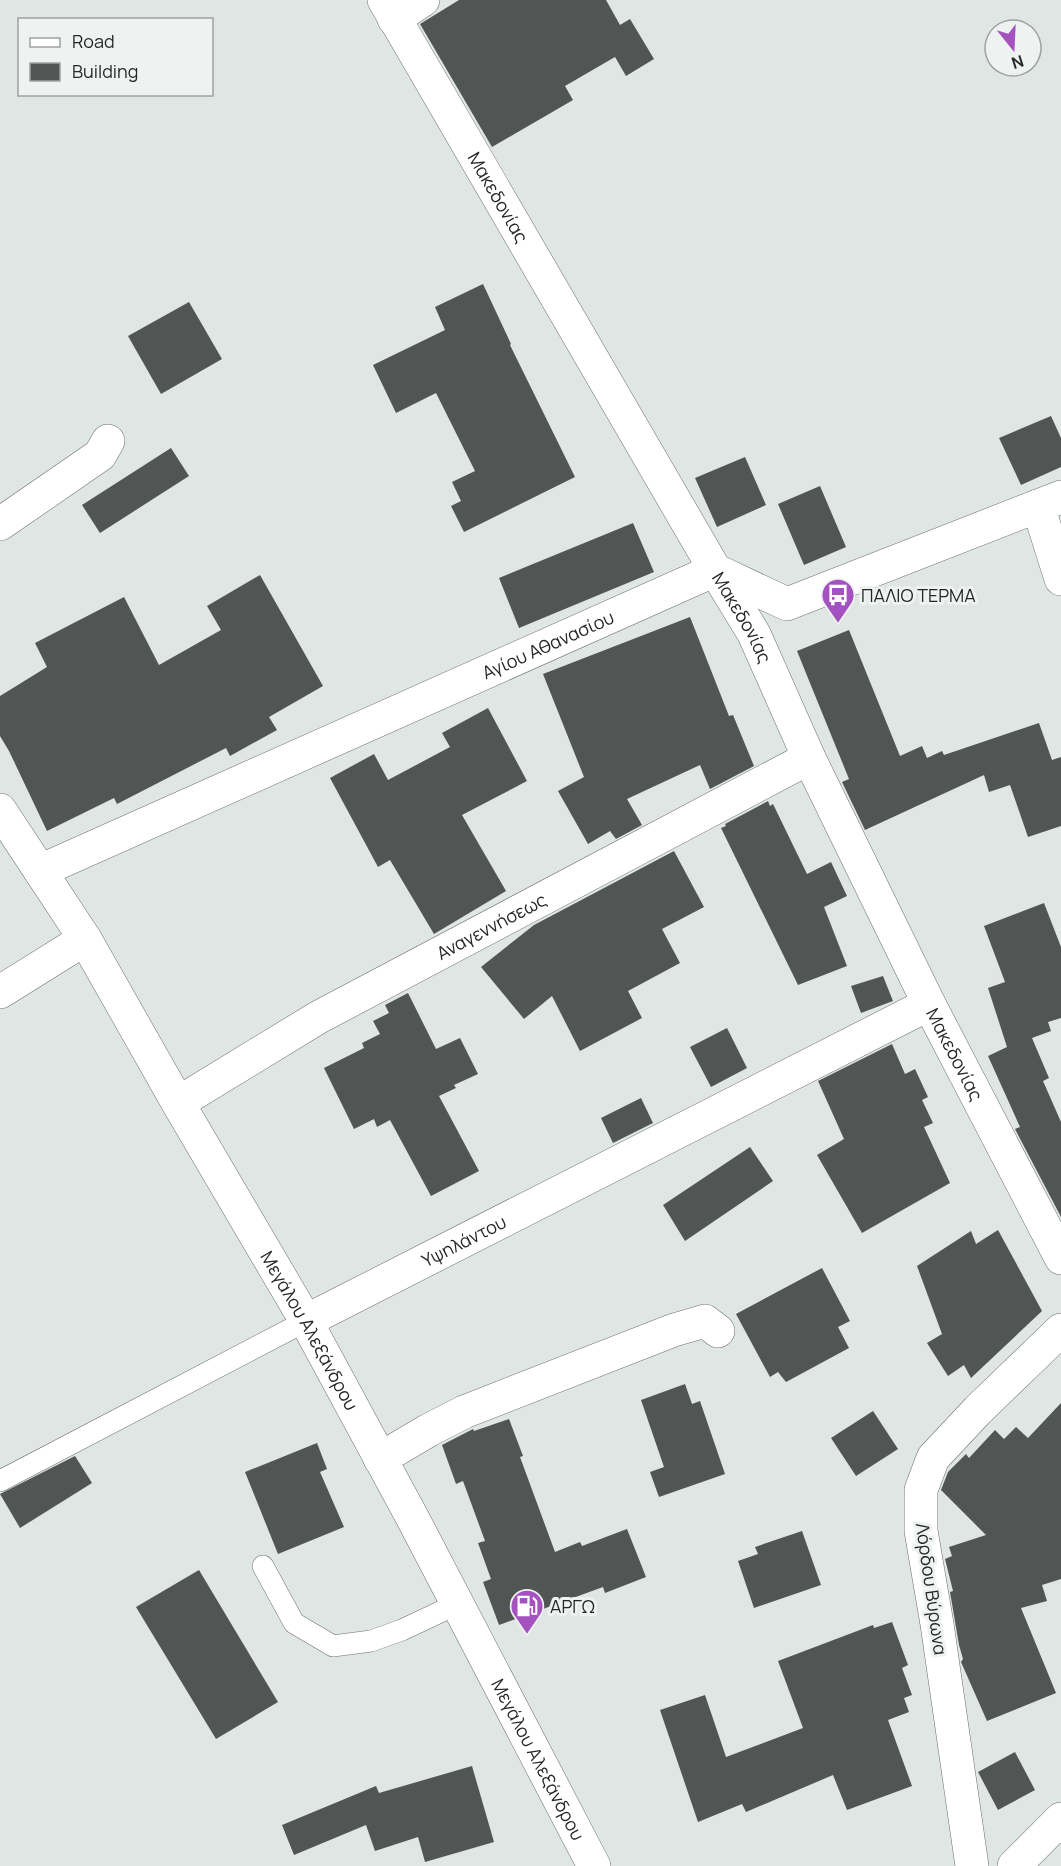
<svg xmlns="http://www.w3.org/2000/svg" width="1061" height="1866" font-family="Manrope,sans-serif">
  <rect width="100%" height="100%" fill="#e0e6e3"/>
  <g fill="#515553">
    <polygon points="459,0 606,0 620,25 630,19 654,59 626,76 615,57 565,86 573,100 492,147 420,24"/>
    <polygon points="483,284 511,344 510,345 575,477 464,532 451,506 461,501 452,482 475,471 436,393 396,413 373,365 445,330 435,307"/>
    <polygon points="189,302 222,359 161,394 128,336"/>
    <polygon points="1051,416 1061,438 1061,467 1021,485 999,438"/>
    <polygon points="171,448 189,476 100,533 82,505"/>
    <polygon points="745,457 766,505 717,527 695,478"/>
    <polygon points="820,486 846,547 804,565 778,504"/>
    <polygon points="633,523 654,572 519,628 499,578"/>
    <polygon points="260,575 323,686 269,717 277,730 230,756 226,748 117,804 114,798 47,831 9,751 0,736 0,696 47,667 35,643 124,597 159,665 221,630 207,606"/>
    <polygon points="690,617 729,716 733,715 754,766 710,789 700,765 627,799 642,825 616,839 610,831 588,844 558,791 584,777 543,674"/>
    <polygon points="849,630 900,756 922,746 927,758 942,751 944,755 1039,723 1052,760 1061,757 1061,826 1028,837 1010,785 989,792 984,775 865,830 842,782 849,779 797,651"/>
    <polygon points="488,708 527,781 462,815 506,891 434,934 390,860 378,867 330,778 374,754 388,780 450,747 442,733"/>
    <polygon points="768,801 770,806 773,804 807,874 831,862 847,896 824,907 847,966 798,985 721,828 726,826 725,824"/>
    <polygon points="674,851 704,907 662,929 680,963 628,991 642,1018 580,1051 552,996 524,1019 481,967 534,925"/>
    <polygon points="1044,903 1061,947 1061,1018 1048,1022 1051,1031 1032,1038 1049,1078 1043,1081 1061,1122 1061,1217 1015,1129 1020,1127 988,1056 1007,1047 988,988 1005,982 984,926"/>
    <polygon points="883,976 893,1001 861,1013 851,986"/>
    <polygon points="408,993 436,1049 460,1038 478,1074 454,1085 456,1088 439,1096 479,1171 431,1196 390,1120 377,1127 374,1119 354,1129 324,1068 364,1048 362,1043 380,1034 373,1021 389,1013 385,1005"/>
    <polygon points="727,1028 747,1068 711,1087 690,1047"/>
    <polygon points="892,1044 905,1074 915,1069 928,1097 922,1100 933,1123 924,1127 950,1183 862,1233 817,1155 844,1139 818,1081"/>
    <polygon points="641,1098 653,1123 613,1143 601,1118"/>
    <polygon points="750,1147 773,1181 685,1241 663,1205"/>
    <polygon points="998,1230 1042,1311 971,1378 964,1365 948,1376 927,1343 942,1334 917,1266 971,1231 976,1244"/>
    <polygon points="822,1268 850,1321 838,1327 849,1348 786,1382 778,1372 770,1377 736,1314"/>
    <polygon points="685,1384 692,1404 700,1401 725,1474 659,1497 650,1472 664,1467 641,1400"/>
    <polygon points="1061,1403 1061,1579 1042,1585 1047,1601 1021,1608 1056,1693 987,1721 961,1662 963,1659 959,1645 950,1592 953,1591 945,1559 952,1556 949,1547 986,1535 941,1490 948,1472 966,1454 969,1458 995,1430 1004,1439 1016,1427 1028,1438"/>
    <polygon points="873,1411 898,1449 856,1476 831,1438"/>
    <polygon points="509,1419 523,1456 520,1457 555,1552 580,1542 582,1546 627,1529 646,1577 605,1593 603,1587 499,1625 483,1582 491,1579 478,1543 485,1541 463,1481 456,1484 442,1445 473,1429 474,1431"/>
    <polygon points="317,1443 327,1469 320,1472 344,1527 278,1554 245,1472"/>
    <polygon points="75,1456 92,1483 20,1528 0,1494"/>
    <polygon points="802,1531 821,1585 754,1608 738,1561 758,1554 755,1547"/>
    <polygon points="199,1570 278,1702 216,1739 136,1607"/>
    <polygon points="892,1622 908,1665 902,1668 912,1695 904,1698 909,1712 888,1720 912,1786 847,1810 833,1775 746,1812 742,1804 698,1822 660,1710 705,1695 726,1757 803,1728 778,1661 873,1625 874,1628"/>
    <polygon points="1015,1752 1035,1790 998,1810 978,1772"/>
    <polygon points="472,1766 494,1842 425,1862 418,1837 375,1851 366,1825 294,1855 282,1825 376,1786 379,1793"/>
  </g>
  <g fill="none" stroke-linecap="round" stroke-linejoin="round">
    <g stroke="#6b706d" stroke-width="22">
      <g id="lane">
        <polyline points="0,1481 306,1321"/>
        <polyline points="263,1566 294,1623 333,1646 371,1641 402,1630 457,1604"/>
      </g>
    </g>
    <g stroke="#6b706d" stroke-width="34">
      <g id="street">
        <path id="s1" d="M384 0 715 570 754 634 809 758 929 1004 1061 1258"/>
        <polyline points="394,19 423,0"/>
        <polyline points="1038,506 1061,579"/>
        <polyline points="0,524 100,455 108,441"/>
        <path id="s2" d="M40 871 715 570 787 604 1061 497"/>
        <polyline points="0,992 85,939"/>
        <path id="s3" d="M178 1103 319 1017 809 758"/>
        <path id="s4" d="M306 1321 929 1004"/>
        <polyline points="380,1459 429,1430 464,1412 674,1330 705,1321 718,1331"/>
        <polyline points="972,1866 937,1624 921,1531 921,1490 933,1458 978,1410 1061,1330"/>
        <polyline points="1014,1866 1061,1819"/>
      </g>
    </g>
    <g stroke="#6b706d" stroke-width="34">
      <g id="secondary">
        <path id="s5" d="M0 810 85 939 178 1103 306 1321 412 1517 594 1866"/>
      </g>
    </g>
    <use href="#lane" stroke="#fff" stroke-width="21"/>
    <use href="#street" stroke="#fff" stroke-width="33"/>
    <use href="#secondary" stroke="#fff" stroke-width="33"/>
  </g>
  <defs>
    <g id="bus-pin" transform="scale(1.725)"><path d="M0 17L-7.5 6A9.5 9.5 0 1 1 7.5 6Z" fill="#a552c1" stroke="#eef3f1"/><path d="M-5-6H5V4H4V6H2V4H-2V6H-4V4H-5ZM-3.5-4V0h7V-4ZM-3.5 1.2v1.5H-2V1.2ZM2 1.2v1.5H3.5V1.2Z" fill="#fff"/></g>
    <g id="fuel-pin" transform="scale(1.725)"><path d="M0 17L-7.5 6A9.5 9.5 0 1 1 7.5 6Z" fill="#a552c1" stroke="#eef3f1"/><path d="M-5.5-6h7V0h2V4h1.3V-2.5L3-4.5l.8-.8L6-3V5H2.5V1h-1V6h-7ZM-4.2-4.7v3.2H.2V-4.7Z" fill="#fff"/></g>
  </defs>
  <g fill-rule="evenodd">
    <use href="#bus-pin" x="838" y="595"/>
    <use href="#fuel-pin" x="527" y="1606"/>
  </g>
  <g text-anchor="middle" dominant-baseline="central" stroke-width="6" stroke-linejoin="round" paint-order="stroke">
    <g font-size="18" fill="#262827" stroke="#eef3f1">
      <text stroke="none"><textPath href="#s1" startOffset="228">Μακεδονίας</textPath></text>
      <text stroke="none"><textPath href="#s1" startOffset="714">Μακεδονίας</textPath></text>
      <text stroke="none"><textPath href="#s2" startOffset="556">Αγίου Αθανασίου</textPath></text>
      <text stroke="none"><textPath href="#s3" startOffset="360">Αναγεννήσεως</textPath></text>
      <text stroke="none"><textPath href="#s1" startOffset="1200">Μακεδονίας</textPath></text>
      <text stroke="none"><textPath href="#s4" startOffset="177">Υψηλάντου</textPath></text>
      <text stroke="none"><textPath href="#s5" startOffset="606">Μεγάλου Αλεξάνδρου</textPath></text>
      <text transform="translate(932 1589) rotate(82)">Λόρδου Βύρωνα</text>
      <text stroke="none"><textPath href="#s5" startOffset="1092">Μεγάλου Αλεξάνδρου</textPath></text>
    </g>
    <g font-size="18" fill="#262827" stroke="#eef3f1" text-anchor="start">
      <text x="861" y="595">ΠΑΛΙΟ ΤΕΡΜΑ</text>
      <text x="550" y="1606">ΑΡΓΩ</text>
    </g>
  </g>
  <rect x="18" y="18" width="195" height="78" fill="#eef3f1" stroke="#9ea2a0" stroke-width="1.5"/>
  <rect x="30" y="38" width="30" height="9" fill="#ffffff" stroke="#9ea2a0" stroke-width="1.5"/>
  <text x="72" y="48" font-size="18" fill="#262827">Road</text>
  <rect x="30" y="63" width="30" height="18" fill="#515553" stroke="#9ea2a0" stroke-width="1.5"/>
  <text x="72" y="78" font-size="18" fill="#262827">Building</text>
  <g transform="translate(1013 48) rotate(162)"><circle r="28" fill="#eef3f1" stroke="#9ea2a0" stroke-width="1.5"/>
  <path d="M0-4.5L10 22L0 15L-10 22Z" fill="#a552c1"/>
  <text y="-9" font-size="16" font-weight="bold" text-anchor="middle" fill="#262827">N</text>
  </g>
</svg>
